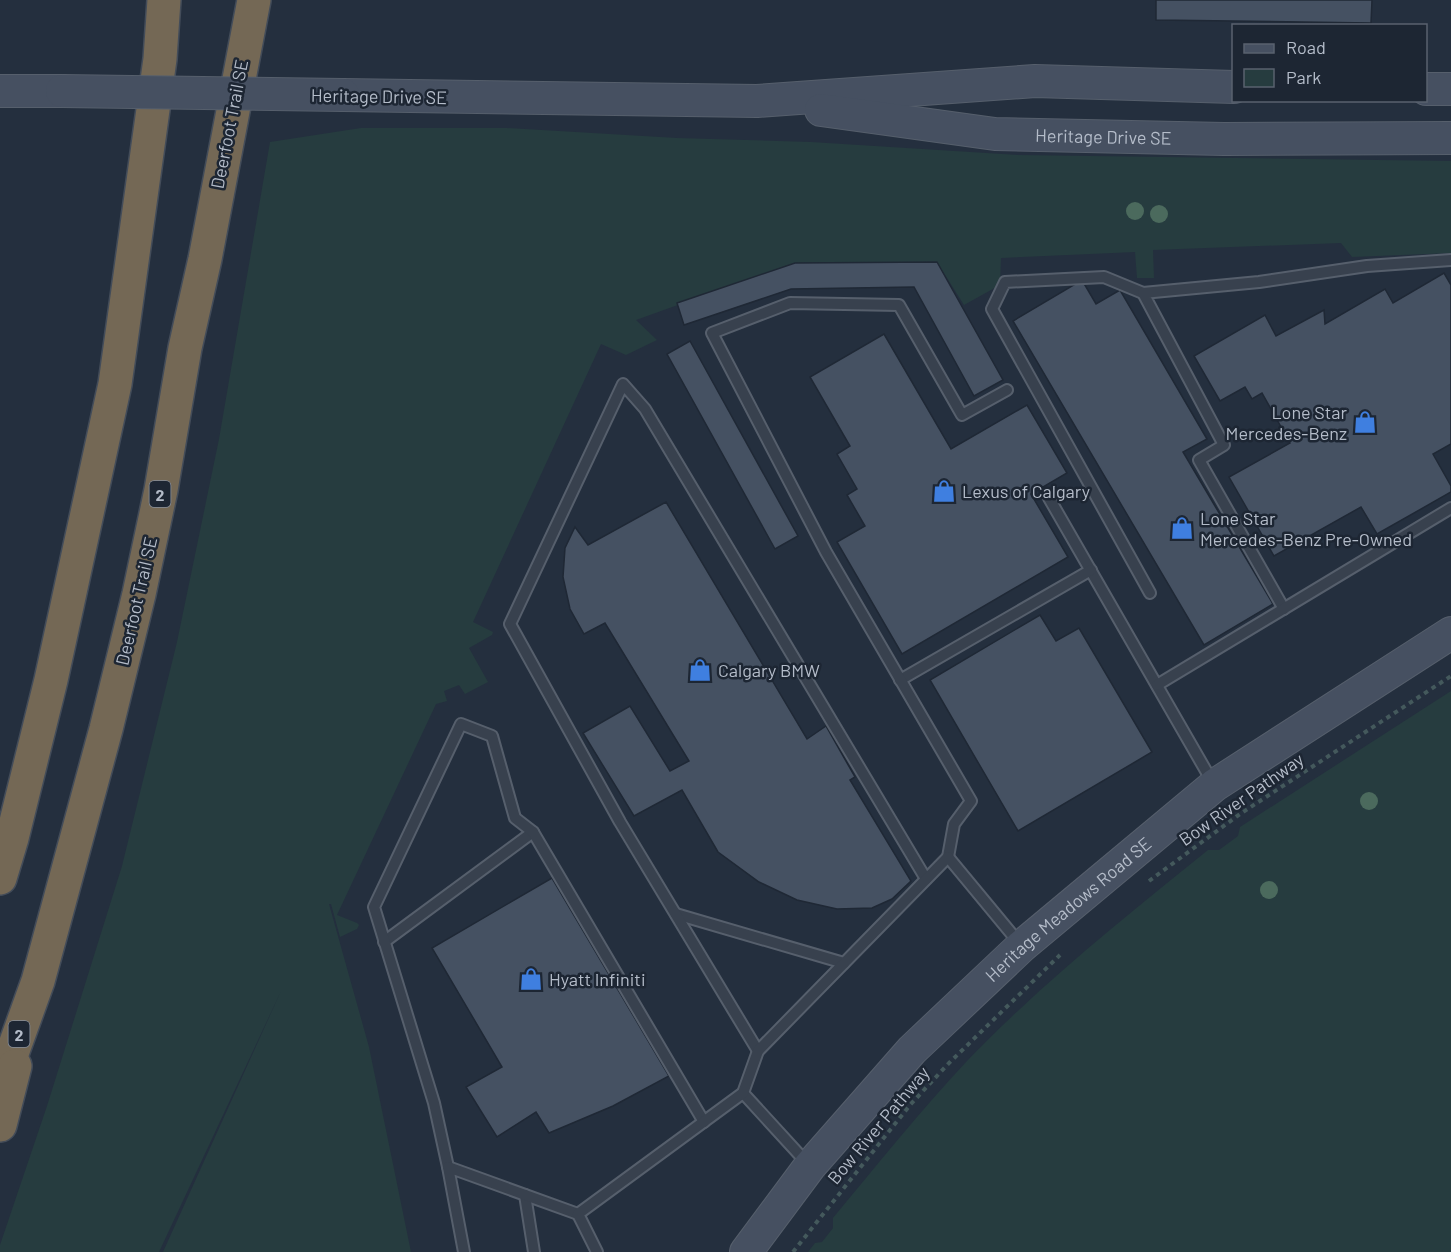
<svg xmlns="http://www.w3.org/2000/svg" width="1451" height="1252" font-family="Barlow,sans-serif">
  <rect width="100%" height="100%" fill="#242f3e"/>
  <g fill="#263c3f">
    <polygon points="361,128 507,128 677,138 811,142 1018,155 1451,161 1451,253 1352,257 1341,243 1153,250 1154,278 1137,278 1135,252 1001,258 1000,285 964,305 937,262 795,263 636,320 657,340 626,355 601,344 473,622 493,632 492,635 469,648 488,682 465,694 459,685 444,691 447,701 436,704 337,915 357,923 359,925 357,929 340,937 331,904 329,904 369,1047 411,1252 163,1252 281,991 159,1252 0,1252 0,1245 47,1106 122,866 177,642 219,439 270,142"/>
    <path d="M1451 691V1252H808L815 1243 822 1242 833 1228V1218C877 1165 920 1111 967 1061 1041 984 1125 917 1208 850H1219L1238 836 1240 827Z"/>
  </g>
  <g fill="#455162" stroke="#1f2835" stroke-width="1.5">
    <polygon points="1156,0 1372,0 1371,23 1156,20"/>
    <polygon points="937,262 1003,380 974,396 914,287 791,289 684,325 677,303 795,263"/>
    <polygon points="1444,273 1451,285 1451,444 1433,454 1451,486 1451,492 1377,534 1361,507 1274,556 1229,477 1290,443 1262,393 1252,399 1245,387 1220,401 1194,356 1265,315 1276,336 1324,310 1325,324 1385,289 1393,303"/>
    <polygon points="1082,280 1096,304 1120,290 1207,439 1183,452 1273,604 1204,645 1013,321"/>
    <polygon points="884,334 951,449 1027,405 1067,473 1031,494 1068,557 902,654 837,542 865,526 847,495 857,489 837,454 850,446 810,377"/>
    <polygon points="690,341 798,536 775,549 667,354"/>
    <polygon points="666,502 807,739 826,726 855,777 850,780 911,881 892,899 872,908 837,909 797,900 759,882 718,852 682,790 634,816 583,733 630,706 670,771 689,761 605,623 584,634 570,609 563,577 565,548 575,527 588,545"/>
    <polygon points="1040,615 1056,641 1079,628 1152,752 1018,831 930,680"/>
    <polygon points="552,878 669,1076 613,1106 549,1133 536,1112 497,1137 466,1087 502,1067 432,948"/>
  </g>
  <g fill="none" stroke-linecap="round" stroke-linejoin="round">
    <g stroke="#565f6c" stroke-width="14">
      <g id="service">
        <polyline points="1143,293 1104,277 1005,282 992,309 1150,593"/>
        <polyline points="1049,498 1213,783"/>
        <polyline points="1284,609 1199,460 1224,445 1143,293 1259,282 1367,266 1451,260"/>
        <polyline points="900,680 1091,570"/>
        <polyline points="1157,685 1451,508"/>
        <polyline points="948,857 954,824 971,801 826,552 712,333 790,303 899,305 962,415 1007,390"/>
        <polyline points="676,914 844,963"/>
        <polyline points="384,942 533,832"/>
        <polyline points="758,1051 620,822 510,624 623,384 645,409 926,879"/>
        <polyline points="743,1093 807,1163"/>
        <polyline points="448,1167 434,1103 374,907 461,724 492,736 515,818 533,832 704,1122"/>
        <polyline points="525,1195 534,1252"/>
        <polyline points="464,1252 448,1167 578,1214"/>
        <polyline points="597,1252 578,1214 743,1093 758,1051 948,857 1020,944"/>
      </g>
    </g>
    <g stroke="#565f6c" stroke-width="34">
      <g id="secondary">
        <polyline points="1426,89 1451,89"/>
        <polyline points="0,91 62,91"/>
        <polyline points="343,95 757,101 1035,81 1234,87"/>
        <path id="s1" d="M821 110 995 134 1224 139 1451 138"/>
        <path id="s2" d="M746 1252 810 1166 912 1050 1022 946 1215 785 1451 633"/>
      </g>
    </g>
    <g stroke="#434c59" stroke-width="36">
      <g id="motorway">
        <polyline points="0,878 12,838 51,680 115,384 160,59 164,0"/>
        <polyline points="0,1087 38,981 106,729 139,594 161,490 185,348 205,259 254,0"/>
        <polyline points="0,1125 15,1066"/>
      </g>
    </g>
    <g stroke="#44595c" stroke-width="4" stroke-dasharray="4.5 4.5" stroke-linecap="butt">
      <polyline points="1149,881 1240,814 1451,676"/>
      <polyline points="793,1252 910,1105 949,1063 1060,955"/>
    </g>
    <use href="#service" stroke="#38414e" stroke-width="10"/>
    <use href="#secondary" stroke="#465061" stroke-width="32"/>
    <use href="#motorway" stroke="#746855" stroke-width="33"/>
    <g stroke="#565f6c" stroke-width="34" stroke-linecap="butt">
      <polyline id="secondary-bridge" points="62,91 343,95"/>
    </g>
    <use href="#secondary-bridge" stroke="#465061" stroke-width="32"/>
  </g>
  <g fill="#4b6a5d">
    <circle cx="1135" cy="211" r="9"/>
    <circle cx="1159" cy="214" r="9"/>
    <circle cx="1369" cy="801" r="9"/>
    <circle cx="1269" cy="890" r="9"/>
  </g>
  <defs>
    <g id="shop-bare" transform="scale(1.8)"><path d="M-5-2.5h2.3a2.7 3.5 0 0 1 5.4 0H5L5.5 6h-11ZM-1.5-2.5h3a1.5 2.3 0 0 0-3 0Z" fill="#3f7fe0" stroke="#1d2633" stroke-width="2.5" paint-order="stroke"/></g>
  </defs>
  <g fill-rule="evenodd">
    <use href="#shop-bare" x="1365" y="422"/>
    <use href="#shop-bare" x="944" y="491"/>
    <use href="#shop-bare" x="1182" y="528"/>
    <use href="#shop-bare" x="700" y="670"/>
    <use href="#shop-bare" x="531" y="979"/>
  </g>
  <g text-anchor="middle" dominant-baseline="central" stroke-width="5" stroke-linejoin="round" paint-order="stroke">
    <g fill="#1d2633" stroke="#878f9c" stroke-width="1.5">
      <rect x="149.5" y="481" width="21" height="26" rx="4.5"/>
      <rect x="8.5" y="1021" width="21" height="26" rx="4.5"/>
    </g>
    <g font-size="16" font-weight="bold" fill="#b4bcc9">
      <text x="160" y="494">2</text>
      <text x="19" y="1034">2</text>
    </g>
    <g font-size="18" fill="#b4bcc9" stroke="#1d2633">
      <text transform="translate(379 96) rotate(1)">Heritage Drive SE</text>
      <text transform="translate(229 124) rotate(-79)">Deerfoot Trail SE</text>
      <text stroke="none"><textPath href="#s1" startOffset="284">Heritage Drive SE</textPath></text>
      <text transform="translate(136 601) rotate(-77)">Deerfoot Trail SE</text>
      <text transform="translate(1241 799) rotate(-35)">Bow River Pathway</text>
      <text stroke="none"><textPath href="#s2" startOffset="472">Heritage Meadows Road SE</textPath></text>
      <text transform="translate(878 1125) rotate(-50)">Bow River Pathway</text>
    </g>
    <g font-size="18" fill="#b4bcc9" stroke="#1d2633" text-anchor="start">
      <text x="1347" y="412" text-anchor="end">Lone Star<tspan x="1347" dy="21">Mercedes-Benz</tspan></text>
      <text x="962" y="491">Lexus of Calgary</text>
      <text x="1200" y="518">Lone Star<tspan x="1200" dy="21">Mercedes-Benz Pre-Owned</tspan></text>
      <text x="718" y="670">Calgary BMW</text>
      <text x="549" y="979">Hyatt Infiniti</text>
    </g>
  </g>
  <rect x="1232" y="24" width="195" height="78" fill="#1d2633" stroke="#59626f" stroke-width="1.5"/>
  <rect x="1244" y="44" width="30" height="9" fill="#465061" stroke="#59626f" stroke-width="1.5"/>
  <text x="1286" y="54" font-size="18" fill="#b4bcc9">Road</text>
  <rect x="1244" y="69" width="30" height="18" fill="#263c3f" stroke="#59626f" stroke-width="1.5"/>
  <text x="1286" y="84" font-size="18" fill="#b4bcc9">Park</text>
</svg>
